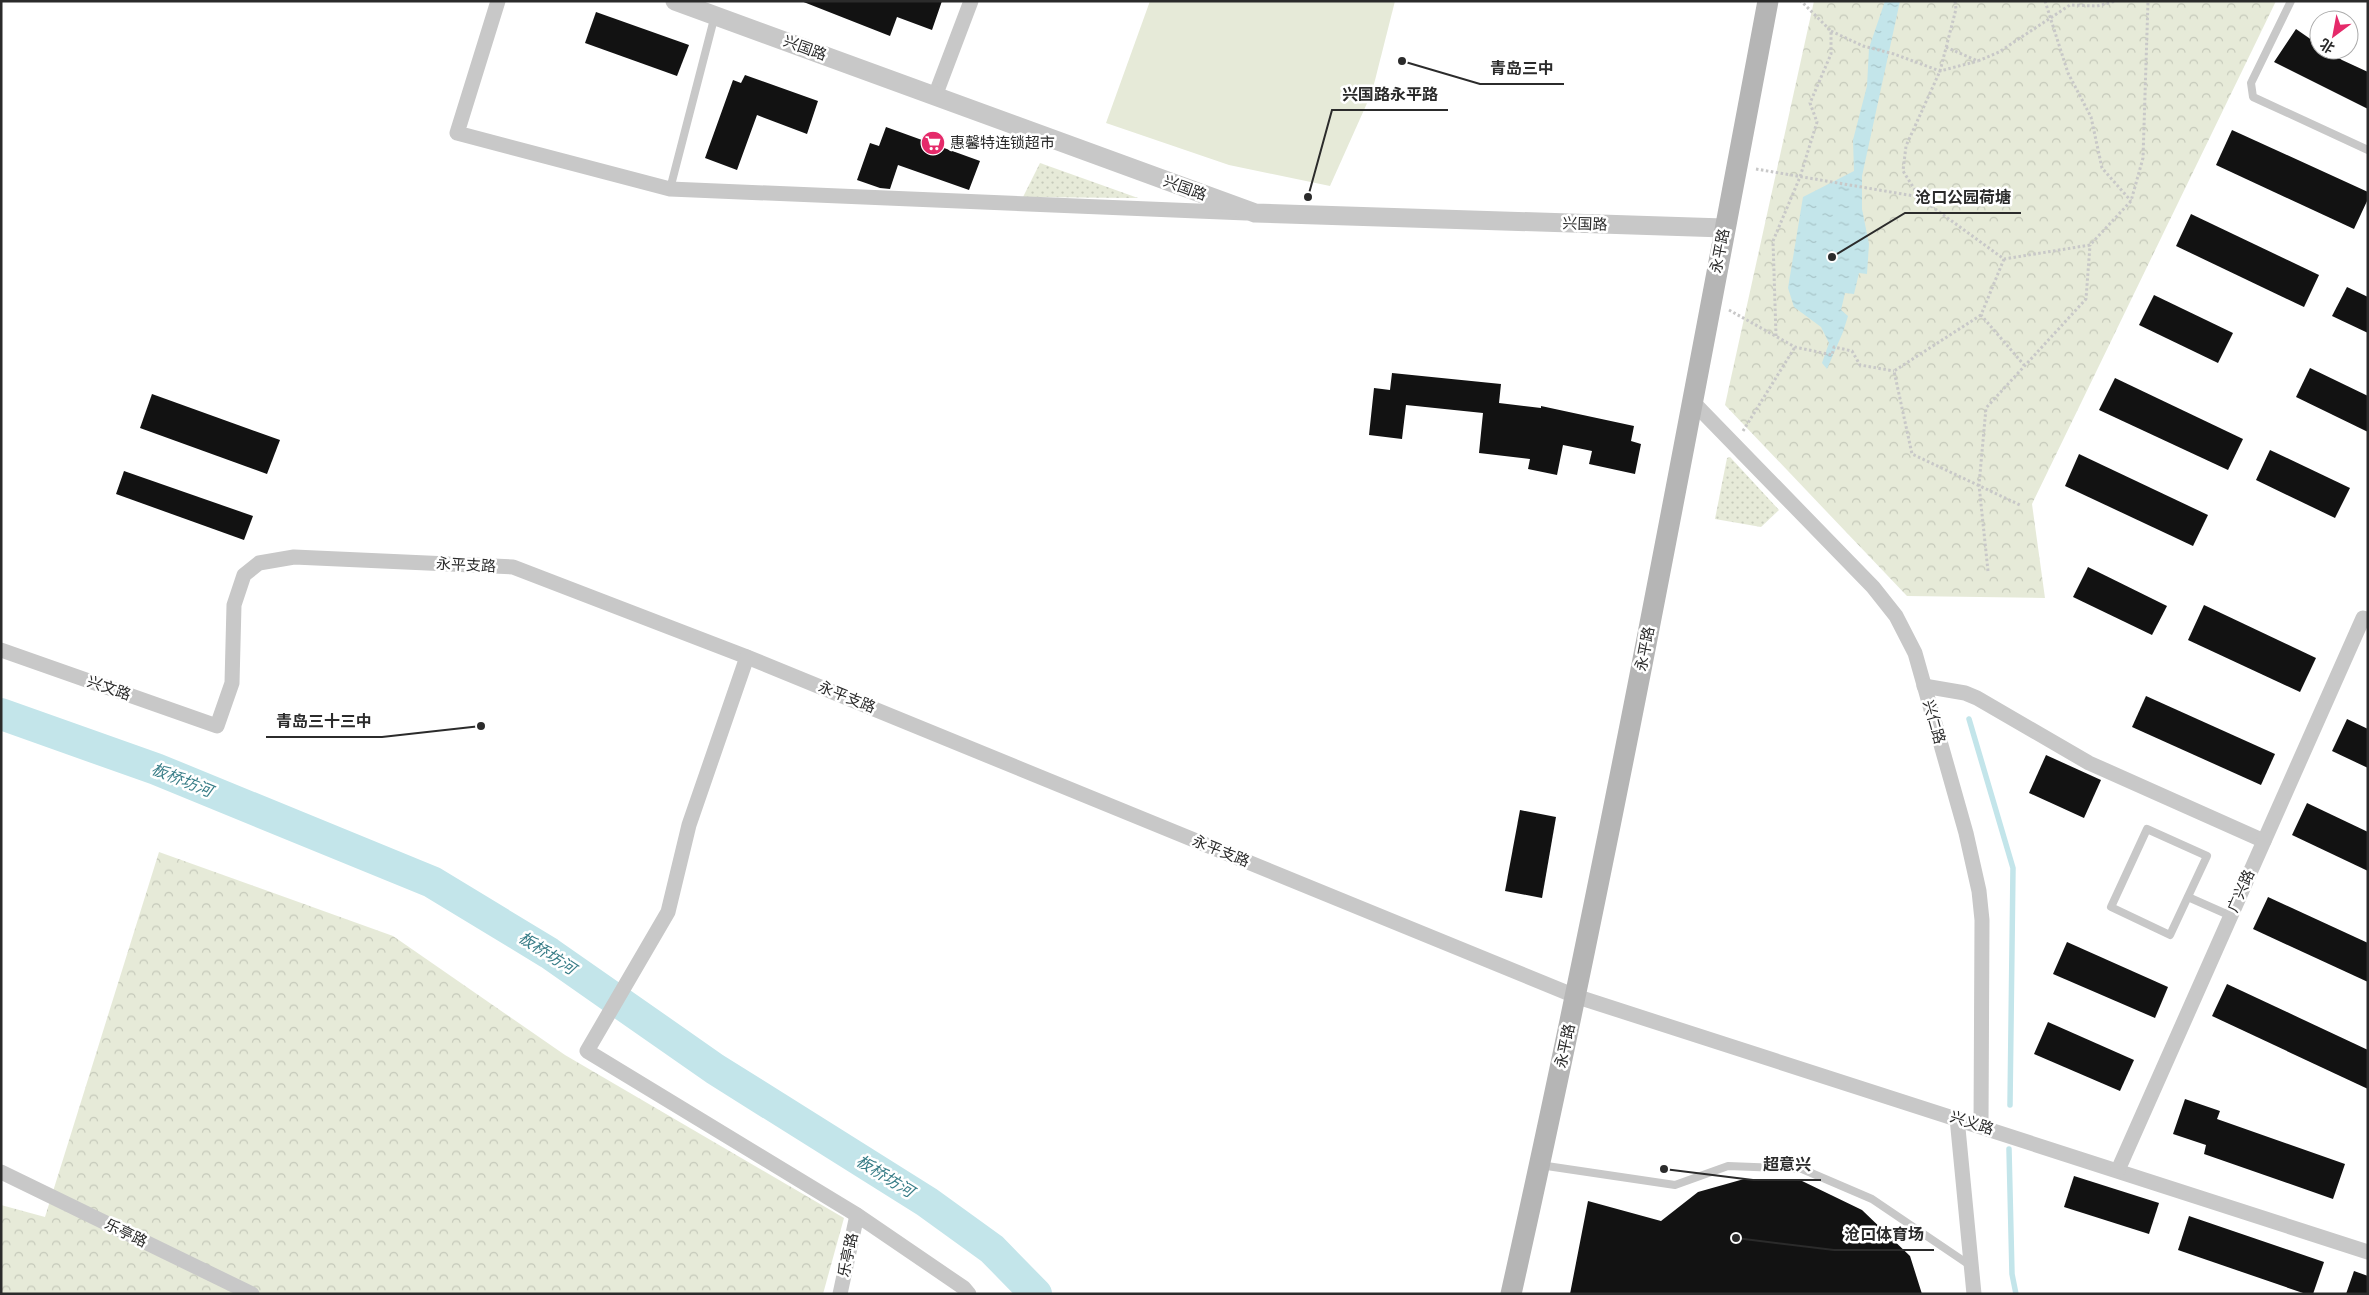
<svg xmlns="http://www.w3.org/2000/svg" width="2369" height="1295" font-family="'DejaVu Sans','Noto Sans SC',sans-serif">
  <defs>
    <pattern id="grass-dots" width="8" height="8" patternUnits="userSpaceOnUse" patternTransform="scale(1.25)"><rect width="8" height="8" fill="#e6ead8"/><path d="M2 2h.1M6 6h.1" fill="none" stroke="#c5c9ba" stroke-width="1.8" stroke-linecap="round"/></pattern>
    <pattern id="forest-crowns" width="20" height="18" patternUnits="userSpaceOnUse" patternTransform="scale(1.25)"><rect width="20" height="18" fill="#e6ead8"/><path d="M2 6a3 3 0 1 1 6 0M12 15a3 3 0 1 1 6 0" fill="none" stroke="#c5c9ba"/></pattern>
    <pattern id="water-ripples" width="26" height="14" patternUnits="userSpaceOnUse" patternTransform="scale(1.25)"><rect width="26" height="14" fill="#c3e5ea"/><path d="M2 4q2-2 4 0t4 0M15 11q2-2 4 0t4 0" fill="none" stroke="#a8c5c9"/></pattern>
  </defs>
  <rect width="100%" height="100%" fill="#fff"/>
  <g fill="url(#grass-dots)">
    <polygon points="1040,163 1138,198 1023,197"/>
    <polygon points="1730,457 1779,510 1761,527 1715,519 1727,458"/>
  </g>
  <g fill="url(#forest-crowns)">
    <polygon points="1814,1 2276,1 2032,504 2045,598 1907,596 1725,405"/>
    <polygon points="159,852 393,936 565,1055 844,1218 823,1294 1,1294 1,1205 45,1217"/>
  </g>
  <polygon fill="#e6ead8" points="1150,1 1395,1 1372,92 1330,186 1229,165 1106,123"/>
  <polygon fill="url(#water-ripples)" points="1885,1 1900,1 1862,176 1862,209 1869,244 1867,274 1859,273 1854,294 1845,293 1841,310 1848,316 1843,332 1827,369 1822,363 1829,343 1821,327 1794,307 1788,288 1803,197 1854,171 1853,140 1867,86 1869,48"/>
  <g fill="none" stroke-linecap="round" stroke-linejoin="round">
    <g stroke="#c3e5ea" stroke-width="5.5">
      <polyline points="1969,719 2013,868 2010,1105"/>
      <polyline points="2009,1149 2012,1274 2016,1294"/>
    </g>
    <polyline stroke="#c3e5ea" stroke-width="32" points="1,714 156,769 432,882 549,953 715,1069 927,1202 992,1249 1036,1294"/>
  </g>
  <g fill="#121212">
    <polygon points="801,1 942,1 932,30 897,17 890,36"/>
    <polygon points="596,12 689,45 677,76 585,43"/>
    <polygon points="2296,29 2319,45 2319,50 2327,50 2342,60 2368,72 2368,109 2274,62"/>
    <polygon points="745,75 818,101 807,134 757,115 737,170 705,158 733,80 741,83"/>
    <polygon points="886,127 980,161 969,190 898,165 890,189 880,188 857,180 870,143 879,146"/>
    <polygon points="2232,130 2368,192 2368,199 2354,229 2216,165"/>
    <polygon points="2191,214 2319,275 2304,307 2176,246"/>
    <polygon points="2347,287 2368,297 2368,333 2332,316"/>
    <polygon points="2154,295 2233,333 2218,363 2139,325"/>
    <polygon points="2310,368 2368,396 2368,432 2296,397"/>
    <polygon points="1392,373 1501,384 1499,403 1541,408 1541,406 1634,426 1631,441 1641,444 1635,474 1589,464 1592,451 1563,445 1557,475 1528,469 1530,459 1479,453 1483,413 1406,405 1402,439 1369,435 1374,388 1390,390"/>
    <polygon points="2115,378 2243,439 2228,470 2099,410"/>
    <polygon points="152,394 280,440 267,474 140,428"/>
    <polygon points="2270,450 2350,488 2335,518 2256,480"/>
    <polygon points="2079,454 2208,515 2193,546 2065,486"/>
    <polygon points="124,471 253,516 244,540 116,494"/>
    <polygon points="2088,567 2167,606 2152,635 2073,597"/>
    <polygon points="2204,605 2316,658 2300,692 2188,640"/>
    <polygon points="2146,696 2275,754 2261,785 2132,727"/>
    <polygon points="2347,719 2368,729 2368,768 2332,751"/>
    <polygon points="2046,755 2101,780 2084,818 2029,793"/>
    <polygon points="2307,803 2368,832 2368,871 2292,835"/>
    <polygon points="1520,810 1556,817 1542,898 1505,891"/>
    <polygon points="2268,897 2368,943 2368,982 2253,929"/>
    <polygon points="2067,942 2168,987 2155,1018 2053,974"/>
    <polygon points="2227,984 2368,1050 2368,1089 2212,1016"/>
    <polygon points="2048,1022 2134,1060 2120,1091 2034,1054"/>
    <polygon points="2185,1099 2220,1111 2217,1119 2345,1164 2333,1199 2204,1154 2206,1145 2173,1134"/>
    <polygon points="2074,1176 2159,1203 2149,1234 2064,1207"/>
    <polygon points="1744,1179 1800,1180 1862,1210 1910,1256 1922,1294 1570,1294 1588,1201 1661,1221 1698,1192"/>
    <polygon points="2189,1216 2324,1262 2313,1294 2306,1294 2178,1250"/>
    <polygon points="2354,1271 2368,1276 2368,1294 2346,1294"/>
  </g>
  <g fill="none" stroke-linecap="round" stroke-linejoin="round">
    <g stroke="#c8c8c8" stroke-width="3" stroke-dasharray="2.5 2.5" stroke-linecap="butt">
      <polyline points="1955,1 1956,9 1940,71 1906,146 1903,171 1920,198 2004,259 2090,245 2131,201 2143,158 2148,1"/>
      <polyline points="2045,1 2068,73 2091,117 2102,168 2131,201"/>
      <polyline points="1831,31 1863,46 1894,54 1940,71 1978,61"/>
      <polyline points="1946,47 1978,61 1999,52 2070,5 2097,6 2116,1"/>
      <polyline points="1756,169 1920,197"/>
      <polyline points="2004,259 1981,315 2024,365"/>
      <polyline points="1729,310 1795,347 1832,355 1834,347 1852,351 1860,365 1894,371"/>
      <polyline points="1981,315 1894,371 1912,454 2020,505"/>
      <polyline points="1776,336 1773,241 1800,177 1817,122 1810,103 1831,54 1831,31 1801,1"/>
      <polyline points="1743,431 1795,347"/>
      <polyline points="1988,571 1979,485 1986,408 2086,299 2090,245"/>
    </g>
    <g stroke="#c8c8c8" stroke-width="8">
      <polyline points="2291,1 2251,83 2253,97 2368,150"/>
      <polyline points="670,189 715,15"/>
      <polygon points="2147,829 2207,856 2170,935 2111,907"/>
      <polyline points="2188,897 2231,916"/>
      <polyline points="1540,1165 1675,1185 1728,1166 1802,1169 1872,1199 1971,1266"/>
    </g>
    <g stroke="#c8c8c8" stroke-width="15">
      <polyline points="498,1 457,133 670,189 1246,213"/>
      <polyline points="935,96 971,1"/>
      <polyline points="1692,401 1873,587 1896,616 1915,653 1966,833 1979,891 1982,920 1981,1126"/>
      <polyline points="1,650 217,726 232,683 234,605 244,575 259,563 294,557 513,567 747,657 1575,996 2368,1252"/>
      <polyline points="747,657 689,825 668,912 587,1051 857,1215 964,1288 969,1294"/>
      <polyline points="1924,686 1965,693 1977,698 2089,763 2264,841"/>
      <polyline points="1957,1118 1974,1294"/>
      <polyline points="2118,1170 2363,618 2368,620"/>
      <polyline points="1,1172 252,1294"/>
      <polyline points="840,1294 857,1215"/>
    </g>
    <polyline stroke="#c8c8c8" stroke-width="19" points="675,1 1255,213 1724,228"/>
    <path stroke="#b5b5b5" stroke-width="21" d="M1511 1294C1607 865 1687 433 1768 1"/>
  </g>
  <defs>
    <g id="supermarket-disc" transform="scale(1.25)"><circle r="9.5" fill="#e52a6a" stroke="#fff"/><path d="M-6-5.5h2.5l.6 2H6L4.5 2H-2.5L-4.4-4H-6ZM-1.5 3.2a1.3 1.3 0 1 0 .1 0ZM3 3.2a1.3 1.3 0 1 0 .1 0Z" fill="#fff"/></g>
  </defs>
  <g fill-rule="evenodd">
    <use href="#supermarket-disc" x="933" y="143"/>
  </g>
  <g text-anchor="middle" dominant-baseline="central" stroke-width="5" stroke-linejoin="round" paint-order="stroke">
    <g font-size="15" fill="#2b2b2b" stroke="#fff">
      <text transform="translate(805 48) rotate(20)">兴国路</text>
      <text transform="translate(1185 188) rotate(20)">兴国路</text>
      <text transform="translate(1585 224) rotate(2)">兴国路</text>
      <text transform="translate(1720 251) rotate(-79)">永平路</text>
      <text transform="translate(466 565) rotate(3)">永平支路</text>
      <text transform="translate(1645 649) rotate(-79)">永平路</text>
      <text transform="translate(109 688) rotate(19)">兴文路</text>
      <text transform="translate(847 697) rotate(22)">永平支路</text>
      <text transform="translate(1934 722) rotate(74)">兴仁路</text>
      <text transform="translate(1221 851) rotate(22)">永平支路</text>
      <text transform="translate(2241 891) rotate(-66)">广兴路</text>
      <text transform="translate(1565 1046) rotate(-78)">永平路</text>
      <text transform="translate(1972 1123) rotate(18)">兴义路</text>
      <text transform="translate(126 1233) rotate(26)">乐亭路</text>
      <text transform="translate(848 1255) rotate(-78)">乐亭路</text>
    </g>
    <g font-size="15" fill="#2b2b2b" stroke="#fff" text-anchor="start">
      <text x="950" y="143">惠馨特连锁超市</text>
    </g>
    <g font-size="16" font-style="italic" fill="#387d87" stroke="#fff">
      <text transform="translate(182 780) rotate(22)">板桥坊河</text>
      <text transform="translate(547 953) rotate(33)">板桥坊河</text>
      <text transform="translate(885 1176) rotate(32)">板桥坊河</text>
    </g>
  </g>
  <path fill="none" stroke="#2b2b2b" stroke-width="2" d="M1402 61L1480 84H1564M1308 197L1332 110H1448M1832 257L1905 213H2021M481 726L382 737H266M1664 1169L1753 1180H1821M1736 1238L1834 1250H1934"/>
  <g fill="#2b2b2b" stroke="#fff" stroke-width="2">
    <circle cx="1402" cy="61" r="5"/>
    <circle cx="1308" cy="197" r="5"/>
    <circle cx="1832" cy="257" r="5"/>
    <circle cx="481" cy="726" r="5"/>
    <circle cx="1664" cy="1169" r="5"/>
    <circle cx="1736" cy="1238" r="5"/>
  </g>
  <g font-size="16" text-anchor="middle" font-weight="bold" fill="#2b2b2b" stroke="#fff" stroke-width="5" stroke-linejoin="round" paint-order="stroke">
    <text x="1522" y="74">青岛三中</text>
    <text x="1390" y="100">兴国路永平路</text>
    <text x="1963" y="203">沧口公园荷塘</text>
    <text x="324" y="727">青岛三十三中</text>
    <text x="1787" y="1170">超意兴</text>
    <text x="1884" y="1240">沧口体育场</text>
  </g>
  <rect width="2369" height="1295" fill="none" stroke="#2b2b2b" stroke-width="5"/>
  <g transform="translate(2334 35) rotate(212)"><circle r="24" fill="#ffffff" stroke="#aaaaaa"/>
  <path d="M0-4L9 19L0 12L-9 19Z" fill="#e52a6a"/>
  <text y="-8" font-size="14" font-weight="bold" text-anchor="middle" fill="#2b2b2b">北</text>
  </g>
</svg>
